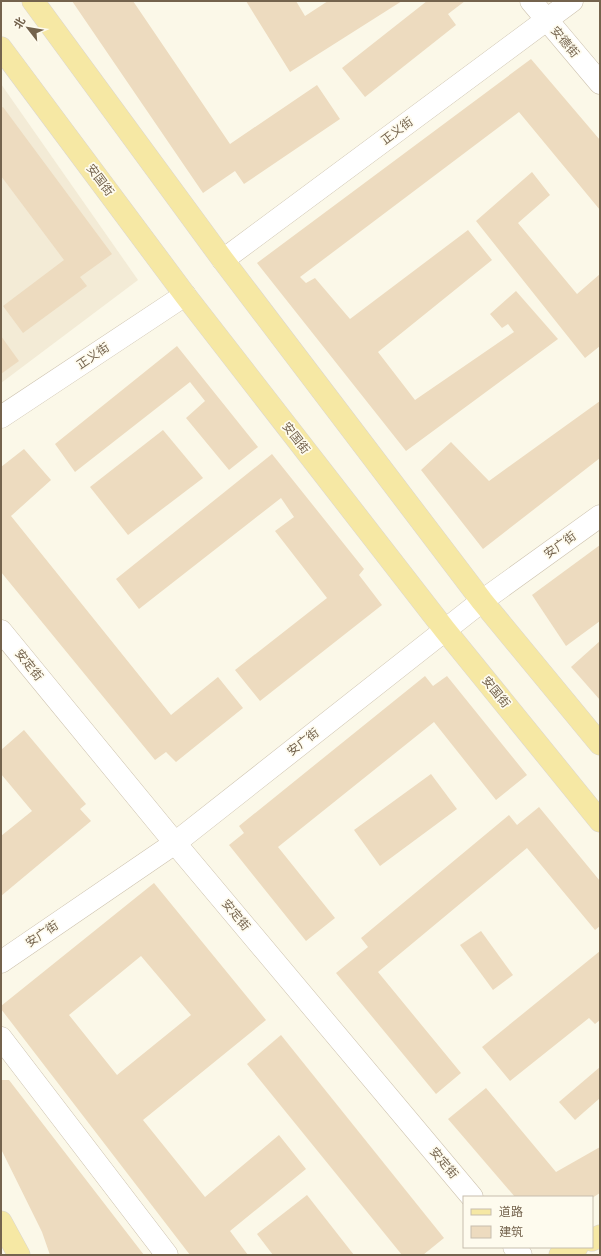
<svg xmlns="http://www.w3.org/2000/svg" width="601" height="1256" font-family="'DejaVu Sans','Noto Sans SC',sans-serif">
  <rect width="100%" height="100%" fill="#fbf8e8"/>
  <polygon fill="#f3ebd6" points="1,84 138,280 1,383"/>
  <g fill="#eddbbf" fill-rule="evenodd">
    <polygon points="72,1 133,1 230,144 317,85 340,119 244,184 235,171 203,193"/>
    <polygon points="246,1 296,1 305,16 328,1 402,1 290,72"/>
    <polygon points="427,1 465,1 448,14 456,25 365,97 342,68"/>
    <polygon points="531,59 600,140 600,210 519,112 300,277 306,283 315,278 350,319 468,230 492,260 378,352 415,400 514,332 508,324 502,328 490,314 516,291 558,339 406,451 257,263"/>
    <polygon points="3,107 112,254 80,277 87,286 23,333 3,306 64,260 1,176 1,108"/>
    <polygon points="532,172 550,195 518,223 577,294 600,274 600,346 585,358 476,221"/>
    <polygon points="1,336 19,361 1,374"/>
    <polygon points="177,346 258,447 229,470 186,418 205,401 190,382 75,472 55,444"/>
    <polygon points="600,401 600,458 483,549 421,470 451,442 489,481"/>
    <polygon points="163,430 203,478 128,535 90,487"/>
    <polygon points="24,449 51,480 11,516 171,715 218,677 243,708 176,762 166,752 155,760 1,572 1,467"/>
    <polygon points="272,454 364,569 359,575 382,605 260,701 235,670 327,598 275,531 294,517 281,498 139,609 116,579"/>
    <polygon points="600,545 600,621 566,646 532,595"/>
    <polygon points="600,641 600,700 571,667"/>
    <polygon points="425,676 433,686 447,676 527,775 496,800 434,722 278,847 335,918 306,941 229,845 244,833 239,826"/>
    <polygon points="24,730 86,804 80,809 91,821 1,896 1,836 32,811 1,774 1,750"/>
    <polygon points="431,774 457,809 380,866 354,830"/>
    <polygon points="539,807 600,881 600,926 595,930 527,848 378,972 461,1073 436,1094 336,973 368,947 361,938 509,815 517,825"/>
    <path d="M154 883 266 1020 143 1120 205 1197 279 1135 306 1169 230 1231 248 1255H190L1 1009V1006ZM141 956 191 1015 117 1075 69 1015Z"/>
    <polygon points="481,931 513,975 493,990 460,945"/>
    <polygon points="600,951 600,1020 595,1024 589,1018 510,1081 482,1047"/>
    <polygon points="281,1035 444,1238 423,1255 402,1255 247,1064"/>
    <polygon points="600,1067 600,1098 575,1120 559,1102"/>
    <polygon points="1,1080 9,1080 144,1255 50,1255 42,1232 1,1149"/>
    <polygon points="486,1088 556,1172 600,1147 600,1193 592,1198 592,1197 515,1197 448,1119"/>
    <polygon points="307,1195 354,1255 273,1255 257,1234"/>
  </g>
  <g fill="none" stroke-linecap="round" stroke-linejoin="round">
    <g stroke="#cdc2ae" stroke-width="23">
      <g id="minor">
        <polyline points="531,1 600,83"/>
        <polyline points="223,260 572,1"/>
        <polyline points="1,417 185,295"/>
        <polyline points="1,631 175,843 472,1197"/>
        <polyline points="1,962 175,843 482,601 600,516"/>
        <polyline points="1,1038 167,1255"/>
        <polyline points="514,1247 521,1255"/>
      </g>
    </g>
    <g stroke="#dbd6d1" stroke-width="23">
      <g id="major">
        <polyline points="33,1 223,260 482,601 600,744"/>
        <polyline points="1,48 185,295 445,630 600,821"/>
        <polyline points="1,1222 19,1255"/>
        <polyline points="592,1240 600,1236"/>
        <polyline points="560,1255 577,1247"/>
      </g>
    </g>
    <use href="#minor" stroke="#fff" stroke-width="22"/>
    <use href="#major" stroke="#f6e8a4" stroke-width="22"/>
  </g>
  <g text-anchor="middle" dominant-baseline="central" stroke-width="3.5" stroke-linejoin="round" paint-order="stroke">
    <g font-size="12" fill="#74634d" stroke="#fefbee">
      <text transform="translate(565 42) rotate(50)">安德街</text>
      <text transform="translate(397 131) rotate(-37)">正义街</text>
      <text transform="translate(100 180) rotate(53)">安国街</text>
      <text transform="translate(93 356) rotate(-34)">正义街</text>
      <text transform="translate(296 438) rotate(52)">安国街</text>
      <text transform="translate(560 545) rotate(-36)">安广街</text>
      <text transform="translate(29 665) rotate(51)">安定街</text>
      <text transform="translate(496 692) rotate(51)">安国街</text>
      <text transform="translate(303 742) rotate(-38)">安广街</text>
      <text transform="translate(236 915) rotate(50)">安定街</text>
      <text transform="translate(42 934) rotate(-34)">安广街</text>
      <text transform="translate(444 1163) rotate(50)">安定街</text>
    </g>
  </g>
  <rect width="601" height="1256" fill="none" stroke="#74634d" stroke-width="4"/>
  <rect x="463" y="1196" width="130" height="52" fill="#fefbee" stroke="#c7beae"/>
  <rect x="471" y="1209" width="20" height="6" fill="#f6e8a4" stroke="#c7beae"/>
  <text x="499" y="1216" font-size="12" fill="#74634d">道路</text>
  <rect x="471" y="1226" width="20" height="12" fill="#eddbbf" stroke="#c7beae"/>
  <text x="499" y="1236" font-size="12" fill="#74634d">建筑</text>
  <g transform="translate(28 28) rotate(301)" stroke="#fefbee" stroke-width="3" paint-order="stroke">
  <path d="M0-3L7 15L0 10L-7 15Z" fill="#74634d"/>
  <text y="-6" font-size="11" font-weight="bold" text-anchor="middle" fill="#74634d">北</text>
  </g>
</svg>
